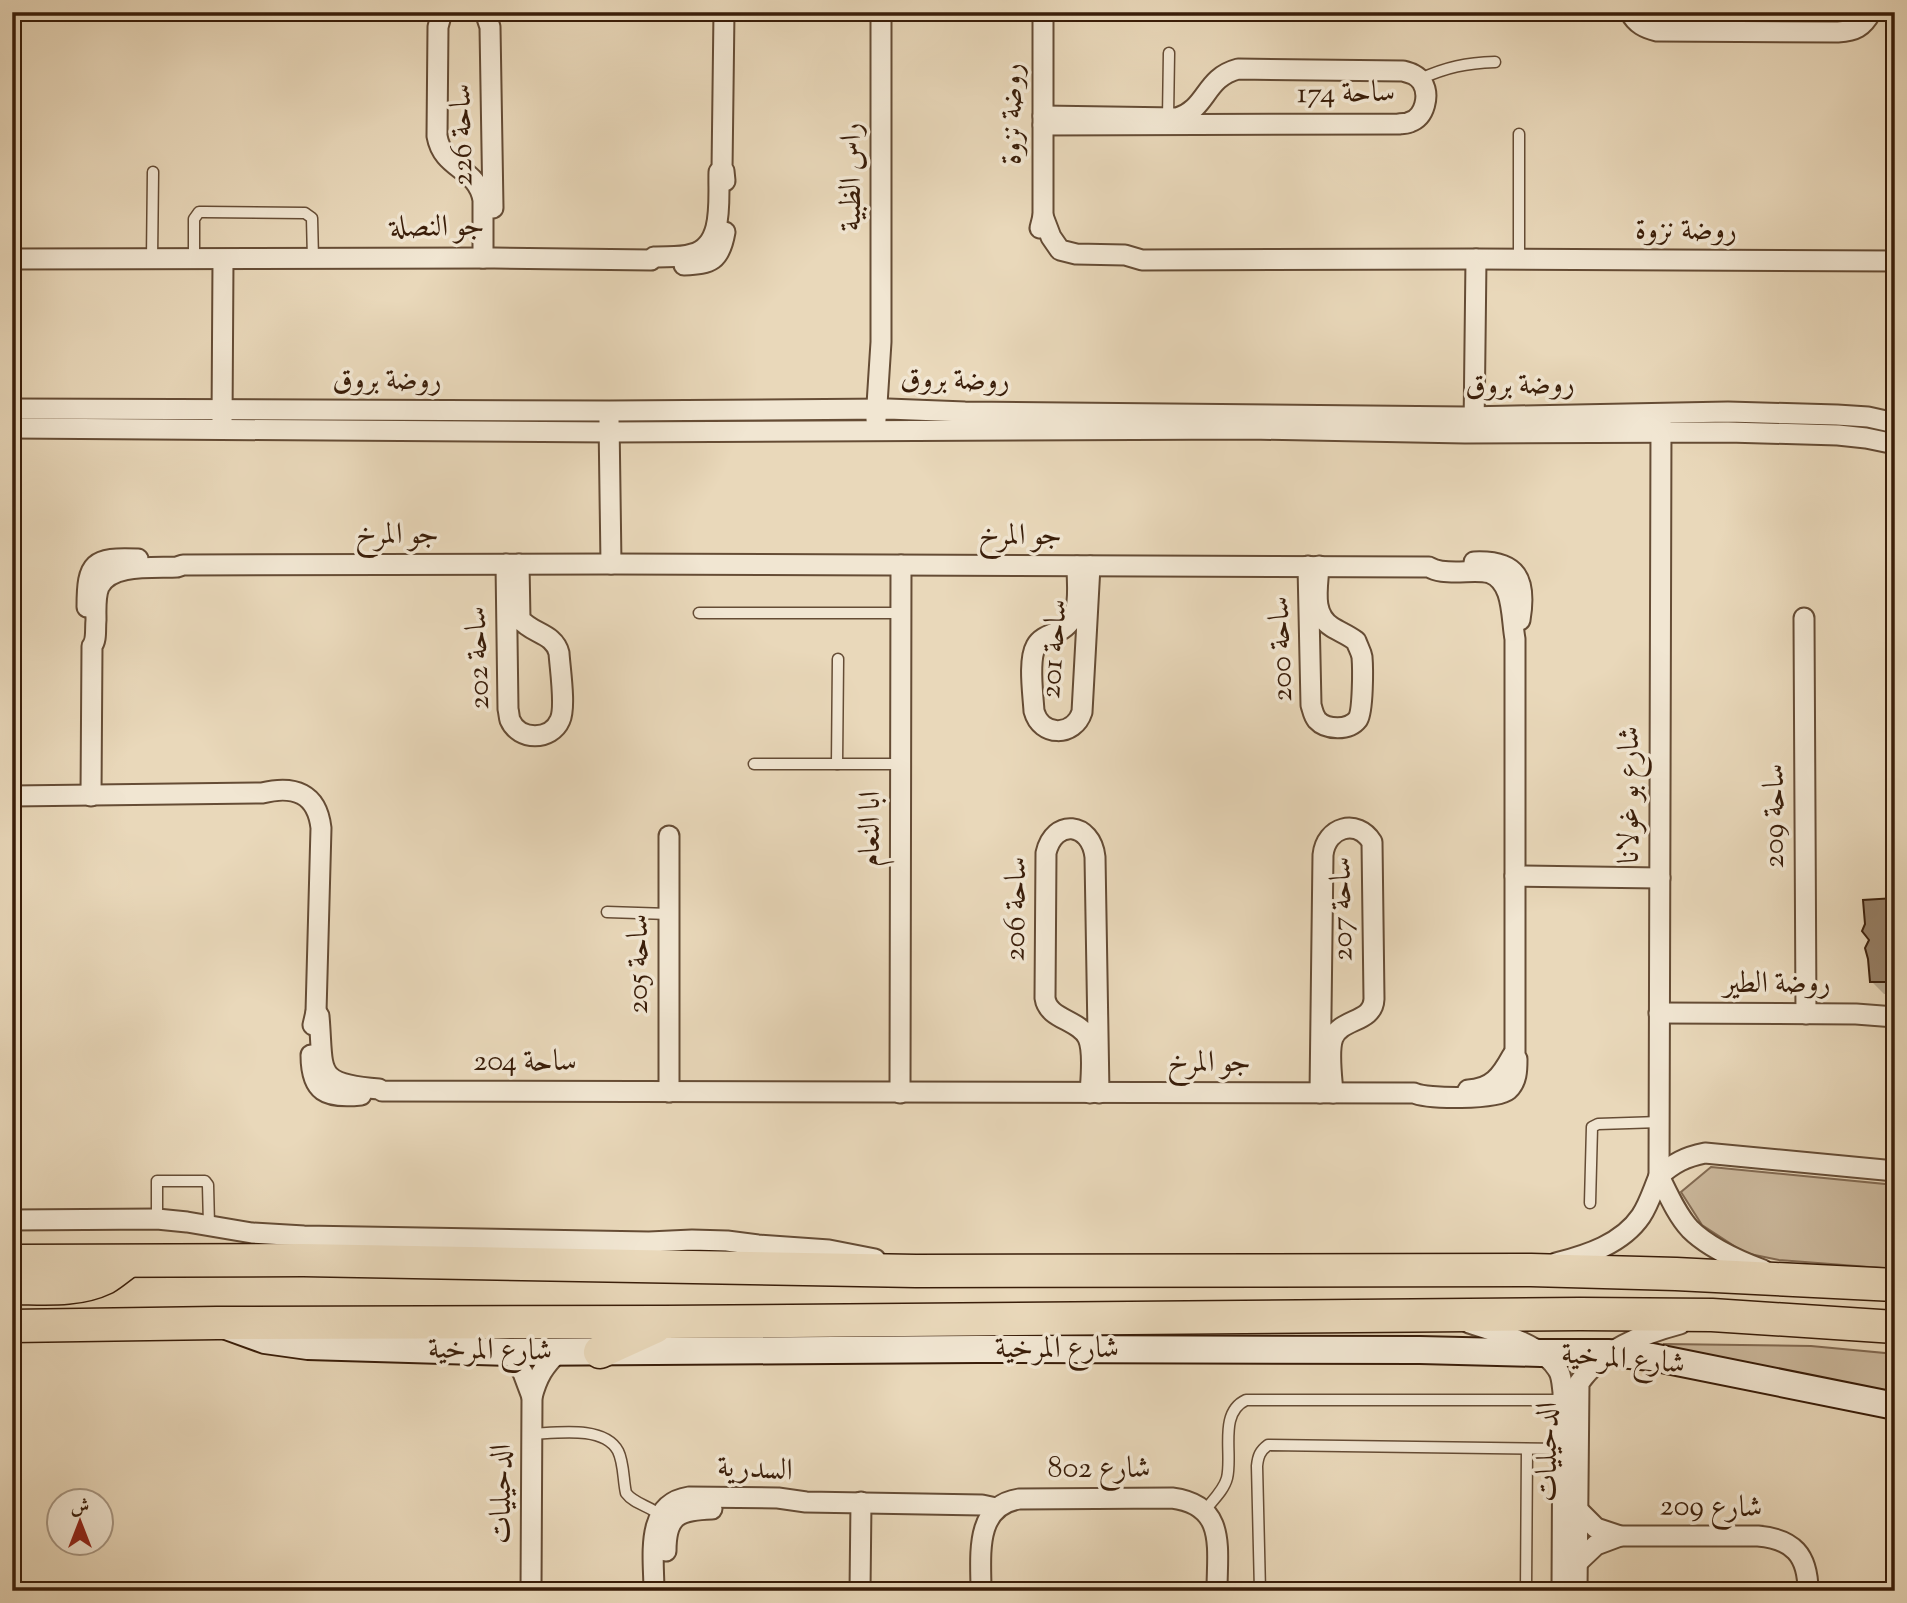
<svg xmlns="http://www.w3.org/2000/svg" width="1907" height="1603" font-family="'Sorts Mill Goudy',Amiri,serif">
  <rect width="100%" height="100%" fill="#e9d8ba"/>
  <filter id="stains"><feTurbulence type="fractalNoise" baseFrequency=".00286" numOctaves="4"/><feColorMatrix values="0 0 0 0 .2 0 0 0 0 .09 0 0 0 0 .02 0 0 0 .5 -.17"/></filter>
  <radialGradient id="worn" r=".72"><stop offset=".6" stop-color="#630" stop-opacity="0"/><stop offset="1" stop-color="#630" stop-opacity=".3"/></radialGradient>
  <g fill="#cbb89c" stroke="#826a52" stroke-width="2">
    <polygon points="1711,1167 1895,1185 1895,1269 1779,1260 1745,1253 1702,1225 1681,1192"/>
    <polygon points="1664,1344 1811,1346 1895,1354 1895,1395 1666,1354"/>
  </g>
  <polygon fill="#0003" points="1895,900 1895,994 1884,994 1871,981"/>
  <polygon fill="#957e65" stroke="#391d09" stroke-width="2" points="1895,898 1895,982 1870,982 1868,959 1865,948 1869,940 1862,931 1865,924 1863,900"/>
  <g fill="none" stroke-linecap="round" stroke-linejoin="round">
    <g stroke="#654c35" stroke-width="13">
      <g id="service">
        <path d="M1420 79C1447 67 1466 63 1495 62"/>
        <polyline points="1168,118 1169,53"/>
        <polyline points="1519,134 1519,260"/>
        <polyline points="152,259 153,172"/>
        <polyline points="194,259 194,219 199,212 204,212 305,213 312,218 313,259"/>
        <polyline points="699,613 901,613"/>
        <polyline points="754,764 901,764"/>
        <polyline points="837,764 838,659"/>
        <polyline points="607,912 669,914"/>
        <polyline points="1590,1203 1592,1127 1598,1124 1660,1122"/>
        <polyline points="157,1219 157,1181 205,1181 208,1185 209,1225"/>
        <path d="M531 1434C556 1433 604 1425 618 1451 624 1463 623 1480 626 1493 634 1504 650 1506 660 1515"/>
        <path d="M1205 1510C1213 1500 1224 1490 1227 1478 1233 1454 1218 1413 1246 1400H1563"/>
        <path d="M1260 1591 1257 1466C1258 1456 1260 1451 1268 1445L1563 1449"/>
        <polyline points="1526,1591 1527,1449"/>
      </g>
    </g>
    <g stroke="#654c35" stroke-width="23">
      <g id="minor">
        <path d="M442 12 438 27 437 136C443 170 477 167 483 200V258"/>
        <polyline points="485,12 490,27 493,208"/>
        <polyline points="724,12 722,170 724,171 725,181"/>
        <path d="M1630 12C1636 24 1645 28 1657 31L1838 32C1855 31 1863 27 1871 12"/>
        <path d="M1043 116 1177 118C1208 108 1204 78 1238 69L1403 71C1411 73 1417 75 1422 82 1430 95 1425 117 1410 122 1407 124 1403 123 1399 124L1043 125"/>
        <polyline points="1043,216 1051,237 1060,250 1076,254 1125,255 1142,260 1476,259 1895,261"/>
        <polyline points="1040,228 1043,216 1043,12"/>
        <path d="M12 259 494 258 651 260 654 257C667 256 680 258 692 254 725 246 718 198 719 172L722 170"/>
        <path d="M684 265C711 264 720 261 725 232"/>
        <polyline points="12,409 609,411 888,409 965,412 1466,417 1728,412 1837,415 1868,417 1895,423"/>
        <polyline points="609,420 611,564"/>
        <polyline points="876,420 881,342 881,12"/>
        <polyline points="222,423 223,260"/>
        <polyline points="12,428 610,432 1250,429 1465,433 1728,432 1838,435 1866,438 1895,444"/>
        <polyline points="1474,429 1476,259"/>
        <path d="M1474 562C1517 560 1527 579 1520 620"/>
        <path d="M506 564 508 709C509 713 509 717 510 720 519 741 551 741 560 720 566 707 560 669 559 653 554 633 532 634 520 619L519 564"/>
        <path d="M1077 566C1077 590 1083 618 1059 631 1051 635 1041 637 1036 646 1028 660 1033 694 1034 711 1041 737 1074 737 1082 712L1090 566"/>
        <path d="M1308 566 1311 705C1313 711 1313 715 1317 720 1326 730 1349 731 1358 719 1363 710 1363 669 1362 657 1361 651 1358 647 1356 641 1348 635 1340 632 1332 627 1311 614 1318 587 1319 566"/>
        <path d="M87 607C87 562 93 557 138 559"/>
        <polyline points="1804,618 1806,1014"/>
        <path d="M12 796 262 793C294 785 317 793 321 828L316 1012 313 1025"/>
        <path d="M91 796 92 646C97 640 95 629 96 620 96 609 95 597 99 587 110 563 154 568 177 567L183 565 611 564 1429 567C1437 572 1447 572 1456 572 1467 572 1480 570 1490 573 1514 582 1511 618 1515 639V1056L1517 1059C1517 1070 1517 1082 1508 1090 1496 1100 1426 1099 1414 1093L382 1091 379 1089C313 1084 324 1072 319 1016L316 1012"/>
        <polyline points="1515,876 1660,878"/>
        <polyline points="1659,1013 1856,1014 1895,1017"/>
        <path d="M311 1055C311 1092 326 1099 361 1095"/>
        <path d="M1468 1090C1492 1089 1501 1076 1512 1056H1515"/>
        <polyline points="669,1092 669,836"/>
        <polyline points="900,1093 901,565"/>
        <path d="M1090 1093C1091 1078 1094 1051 1088 1038 1079 1019 1048 1020 1045 998L1046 853C1054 818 1091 822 1095 857L1099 1093"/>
        <path d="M1320 1093 1323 855C1326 827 1357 818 1372 842L1374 999C1373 1023 1341 1018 1333 1038 1328 1051 1332 1078 1333 1093"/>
        <path d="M1659 1176C1674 1163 1685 1157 1705 1153L1895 1171"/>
        <path d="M1659 1176C1668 1194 1677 1215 1690 1229 1709 1248 1739 1261 1763 1270"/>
        <polyline points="12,1220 157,1219 187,1222 252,1233 304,1236 649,1242 692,1240 727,1241 758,1245 829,1250 875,1259"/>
        <path d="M1556 1263C1587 1255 1622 1244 1641 1216 1649 1204 1653 1190 1659 1176L1661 422"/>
        <path d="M1469 1323C1494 1331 1544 1345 1558 1370 1562 1376 1562 1385 1563 1392L1562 1591"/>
        <polyline points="510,1352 523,1373 532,1397"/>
        <path d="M1578 1510 1596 1528 1620 1536H1758C1793 1539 1808 1555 1808 1591"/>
        <path d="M666 1551C666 1515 679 1510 712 1509"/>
        <polyline points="1577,1563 1596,1545 1620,1536"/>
        <path d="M531 1591 532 1397C537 1378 544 1365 559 1352"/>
        <path d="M654 1591C654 1557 644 1504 689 1497L778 1498 806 1502 982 1505 996 1508"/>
        <polyline points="860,1591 861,1502"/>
        <path d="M981 1591C981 1556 974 1506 1019 1499L1172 1498C1227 1505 1217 1548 1217 1591"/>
        <path d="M1577 1591 1579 1383C1602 1350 1642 1334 1680 1324"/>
      </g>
    </g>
    <g stroke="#391d09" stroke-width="30">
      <polyline id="secondary" points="229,1327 265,1340 308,1346 510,1352 977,1349 1420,1350 1541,1353 1608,1353 1652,1357 1895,1406"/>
    </g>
    <g stroke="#391d09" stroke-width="35">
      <g id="trunk">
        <polyline points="12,1261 303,1260 916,1271 1531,1270 1676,1274 1895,1285"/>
        <path d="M12 1288C43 1288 76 1292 105 1278 112 1274 120 1267 127 1262"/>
        <polyline points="12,1326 217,1323 666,1322 1580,1314 1712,1315 1895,1327"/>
        <polyline points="600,1352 655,1327"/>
      </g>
    </g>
    <use href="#service" stroke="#f1e6d2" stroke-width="10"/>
    <use href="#minor" stroke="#f1e6d2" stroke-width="19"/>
    <use href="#secondary" stroke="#f1e6d2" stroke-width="26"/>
    <use href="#trunk" stroke="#e9d8ba" stroke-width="32"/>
  </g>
  <g text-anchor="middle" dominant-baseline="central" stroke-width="7" stroke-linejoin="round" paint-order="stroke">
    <g font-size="30" fill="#391d09" stroke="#f1e6d2">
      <text transform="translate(1346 94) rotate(-1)">ساحة 174</text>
      <text transform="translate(1013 114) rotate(-90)">روضة نزوة</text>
      <text transform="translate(463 135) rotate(-91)">ساحة 226</text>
      <text transform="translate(852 177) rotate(-90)">راس الظبية</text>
      <text transform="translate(437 228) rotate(-1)">جو النصلة</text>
      <text x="1686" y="231">روضة نزوة</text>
      <text x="387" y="381">روضة بروق</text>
      <text transform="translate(955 381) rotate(1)">روضة بروق</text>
      <text transform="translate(1520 386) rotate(-1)">روضة بروق</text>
      <text x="397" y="535">جو المرخ</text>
      <text x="1020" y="536">جو المرخ</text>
      <text transform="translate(1055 649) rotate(-86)">ساحة 201</text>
      <text transform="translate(1282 649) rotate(-92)">ساحة 200</text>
      <text transform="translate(479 658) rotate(-92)">ساحة 202</text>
      <text transform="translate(1630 795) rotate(-90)">شارع بو غولانا</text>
      <text transform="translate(1775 816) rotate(-90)">ساحة 209</text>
      <text transform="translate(871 829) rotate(-90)">ابا النعام</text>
      <text transform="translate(1017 909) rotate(-89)">ساحة 206</text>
      <text transform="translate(1343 909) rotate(-91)">ساحة 207</text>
      <text transform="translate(639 964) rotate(-90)">ساحة 205</text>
      <text x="1777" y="984">روضة الطير</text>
      <text x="525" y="1062">ساحة 204</text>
      <text x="1209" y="1063">جو المرخ</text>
      <text x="1057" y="1349">شارع المرخية</text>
      <text transform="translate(490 1351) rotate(1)">شارع المرخية</text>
      <text transform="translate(1623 1360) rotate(5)">شارع المرخية</text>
      <text transform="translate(1548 1452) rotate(-90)">الدحيليات</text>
      <text x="1099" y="1469">شارع 802</text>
      <text transform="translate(755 1470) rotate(3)">السدرية</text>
      <text transform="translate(502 1494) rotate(-90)">الدحيليات</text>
      <text transform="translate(1711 1508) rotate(1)">شارع 209</text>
    </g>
  </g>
  <rect width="1907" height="1603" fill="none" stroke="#e9d8ba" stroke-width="42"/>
  <rect x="14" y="14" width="1879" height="1575" fill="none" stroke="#391d09" stroke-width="3.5"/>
  <rect x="21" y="21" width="1865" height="1561" fill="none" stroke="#391d09" stroke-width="2"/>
  <g transform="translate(80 1522)"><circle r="33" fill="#f1e6d2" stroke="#a79682" stroke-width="2"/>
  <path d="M0-5L12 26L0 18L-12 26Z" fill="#8f2418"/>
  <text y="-10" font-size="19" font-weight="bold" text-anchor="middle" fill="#391d09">ش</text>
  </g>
  <rect width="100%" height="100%" filter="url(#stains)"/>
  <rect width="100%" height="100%" fill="url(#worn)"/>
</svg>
